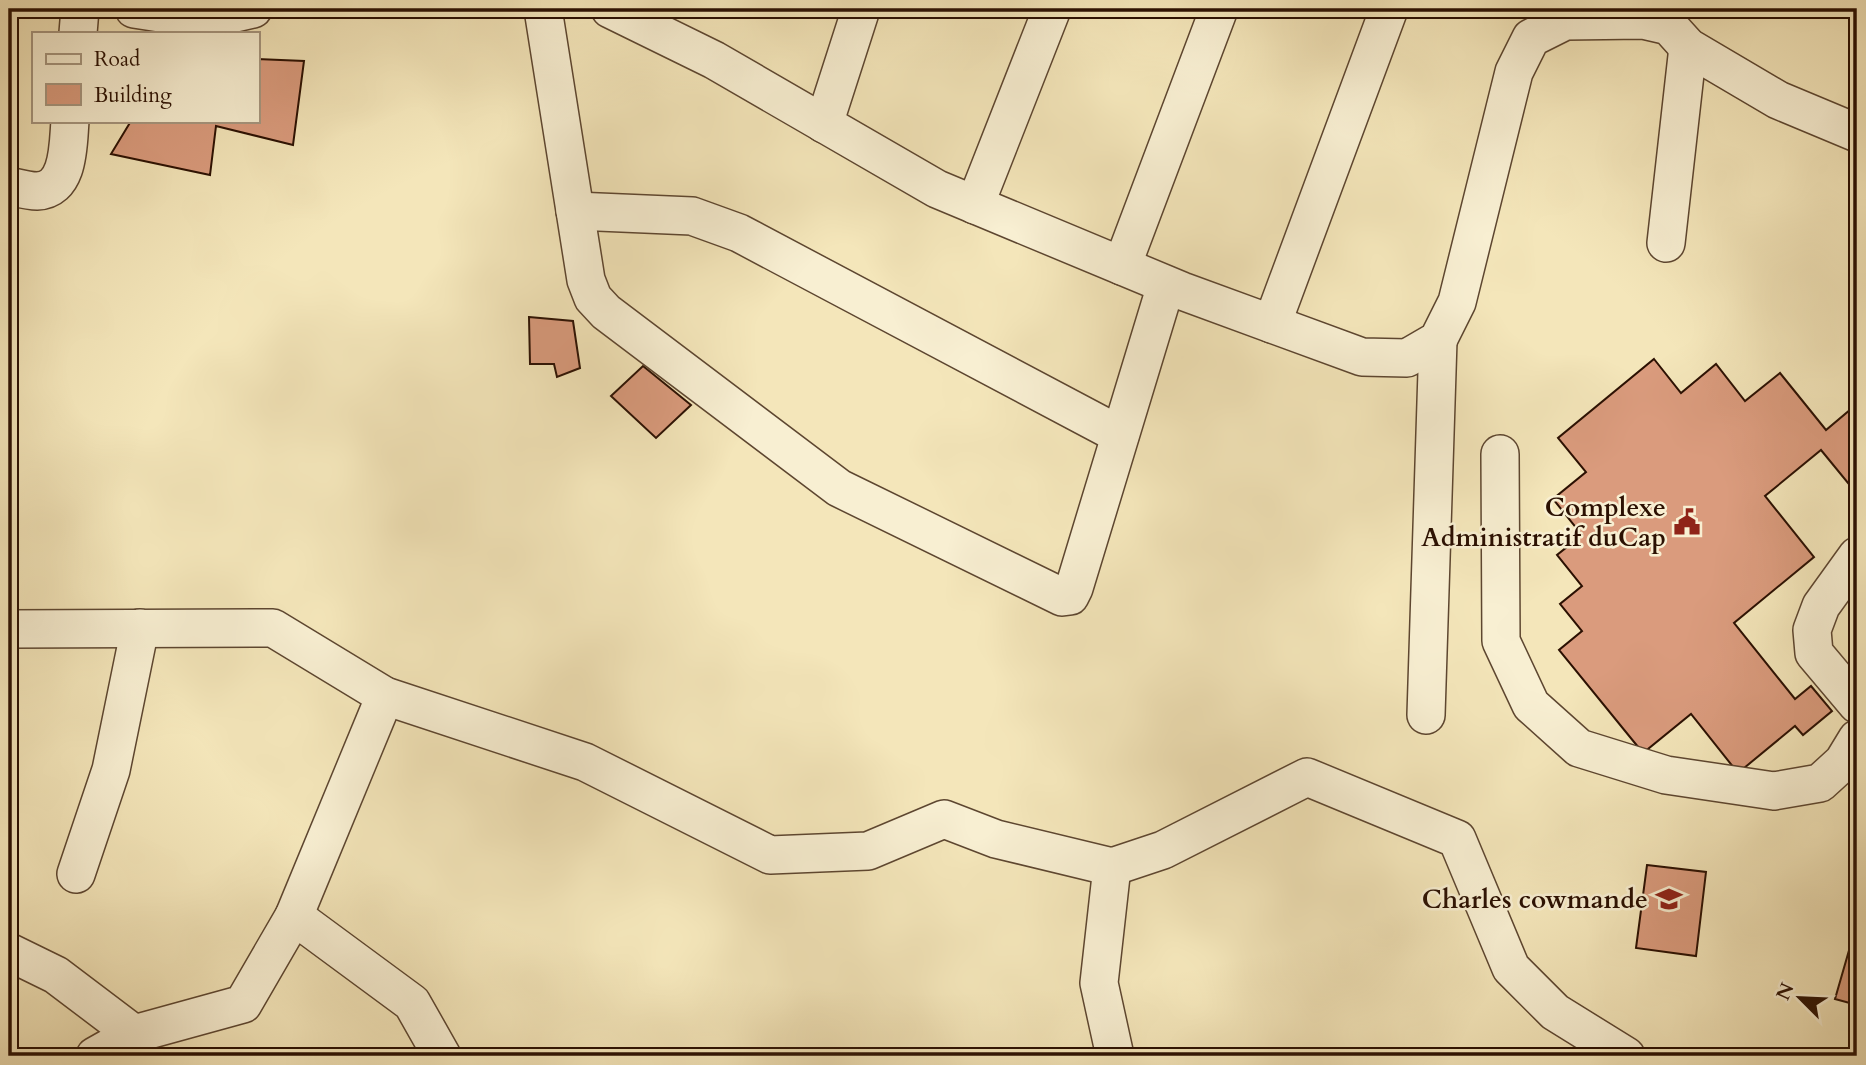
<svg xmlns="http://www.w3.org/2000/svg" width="1866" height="1065" font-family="Cardo,serif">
  <rect width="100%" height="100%" fill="#f4e6ba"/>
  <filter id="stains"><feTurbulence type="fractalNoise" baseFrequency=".00286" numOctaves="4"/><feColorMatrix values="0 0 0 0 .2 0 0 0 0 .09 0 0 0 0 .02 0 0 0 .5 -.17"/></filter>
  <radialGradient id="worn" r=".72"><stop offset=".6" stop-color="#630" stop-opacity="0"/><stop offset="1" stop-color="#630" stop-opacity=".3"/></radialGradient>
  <g fill="#da9b7d" stroke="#2b1002" stroke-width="2">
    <polygon points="257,59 304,61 293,145 216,126 210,175 111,154 131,121 257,121"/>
    <polygon points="529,317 573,321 580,368 557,377 554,364 530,364"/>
    <polygon points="1654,359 1681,393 1716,364 1745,401 1780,373 1826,430 1857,404 1857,494 1821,450 1765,496 1814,557 1734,623 1795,699 1811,686 1832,711 1803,735 1795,726 1738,773 1691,714 1643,753 1559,650 1582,631 1560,604 1582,586 1557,555 1582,535 1553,499 1586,472 1558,438"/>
    <polygon points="643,366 691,405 656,438 611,396"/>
    <polygon points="1647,865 1706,872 1696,956 1636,948"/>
    <polygon points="1852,940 1857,941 1857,1005 1835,999"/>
  </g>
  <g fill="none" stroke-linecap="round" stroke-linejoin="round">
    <g stroke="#5d4630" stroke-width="40">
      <g id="minor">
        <polyline points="134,9 205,20 253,9"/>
        <polyline points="543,9 586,280 593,298 606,312 839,488 1062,597 1070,596 1074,588 1166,285"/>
        <polyline points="610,9 714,60 937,189 1182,291 1362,357 1407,358 1438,340 1457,302 1514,72 1531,38 1565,21 1643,20 1669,26 1688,47 1778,100 1857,133"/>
        <polyline points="78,33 80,9"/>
        <polyline points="824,124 861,9"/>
        <path d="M9 186C18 188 28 191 37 191 70 190 68 143 70 121"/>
        <polyline points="975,205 1052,9"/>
        <polyline points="575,211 692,216 739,233 1120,435"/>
        <polyline points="1666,243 1688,47"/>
        <polyline points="1122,266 1219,9"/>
        <polyline points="1272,324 1389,9"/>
        <polyline points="1500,454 1501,641 1531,705 1579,748 1666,775 1774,791 1820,783 1843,762 1857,739"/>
        <polyline points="1857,556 1821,606 1812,630 1814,653 1857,704"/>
        <polyline points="9,629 273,628 385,696 585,762 770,855 868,851 944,819 996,839 1112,867 1163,850 1307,777 1457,839 1511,968 1555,1012 1626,1056"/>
        <polyline points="1426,715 1438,340"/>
        <polyline points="1112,867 1099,983 1115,1056"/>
        <polyline points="76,874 111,770 140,628"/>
        <polyline points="294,916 385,696"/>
        <polyline points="9,952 56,975 134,1034 126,1053"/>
        <polyline points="95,1056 134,1034 243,1004 294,916 412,1003 442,1056"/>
      </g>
    </g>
    <use href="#minor" stroke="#f8efd2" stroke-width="37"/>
  </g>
  <defs>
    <g id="civic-bare" transform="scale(2.1)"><path d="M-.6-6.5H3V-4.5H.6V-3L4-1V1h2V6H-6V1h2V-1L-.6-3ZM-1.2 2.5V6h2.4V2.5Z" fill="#8f2418" stroke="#f8efd2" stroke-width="2.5" paint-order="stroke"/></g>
    <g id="school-bare" transform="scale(2.1)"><path d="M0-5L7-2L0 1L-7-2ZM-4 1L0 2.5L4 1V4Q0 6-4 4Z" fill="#8f2418" stroke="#f8efd2" stroke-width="2.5" paint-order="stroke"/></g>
  </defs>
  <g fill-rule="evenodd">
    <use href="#civic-bare" x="1687" y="522"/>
    <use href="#school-bare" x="1669" y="899"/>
  </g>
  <g text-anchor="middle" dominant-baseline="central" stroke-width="5" stroke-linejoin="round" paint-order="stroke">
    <g font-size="26" font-weight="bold" fill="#2b1002" stroke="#f8efd2" text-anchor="end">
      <text x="1666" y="507">Complexe<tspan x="1666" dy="30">Administratif duCap</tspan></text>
      <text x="1648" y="899">Charles cowmande</text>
    </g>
  </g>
  <rect width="1866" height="1065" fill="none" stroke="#f4e6ba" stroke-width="35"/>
  <rect x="10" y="10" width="1845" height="1044" fill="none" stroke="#2b1002" stroke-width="3.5"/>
  <rect x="18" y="18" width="1831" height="1030" fill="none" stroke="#2b1002" stroke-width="2"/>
  <rect x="32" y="32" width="228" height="91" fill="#f8efd2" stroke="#a6967f" stroke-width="2"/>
  <rect x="46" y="54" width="35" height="10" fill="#f8efd2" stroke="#a6967f" stroke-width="2"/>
  <text x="94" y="66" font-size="21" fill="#2b1002">Road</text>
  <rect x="46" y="84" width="35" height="21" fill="#da9b7d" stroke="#a6967f" stroke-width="2"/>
  <text x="94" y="102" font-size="21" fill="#2b1002">Building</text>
  <g transform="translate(1800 998) rotate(294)" stroke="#f8efd2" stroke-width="5" paint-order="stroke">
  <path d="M0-5L12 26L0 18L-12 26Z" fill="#2b1002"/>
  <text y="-10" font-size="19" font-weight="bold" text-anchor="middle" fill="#2b1002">N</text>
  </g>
  <rect width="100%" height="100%" filter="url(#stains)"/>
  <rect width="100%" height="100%" fill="url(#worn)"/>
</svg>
